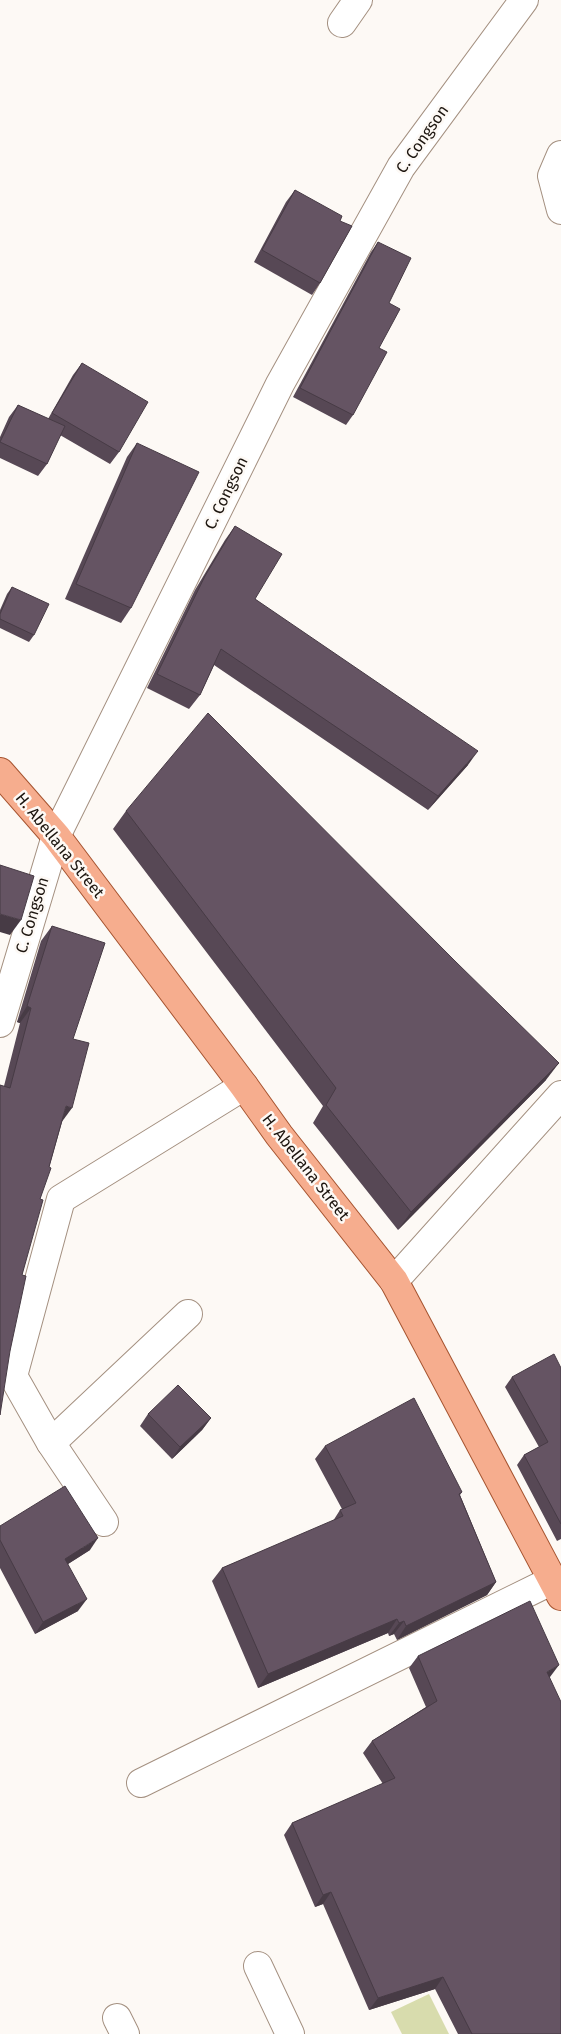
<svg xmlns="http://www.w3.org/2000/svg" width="561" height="2034" font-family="'Fira Sans',sans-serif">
  <rect width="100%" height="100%" fill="#fdf9f5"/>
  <polygon fill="#d8dcad" points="429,1994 449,2034 402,2034 391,2012"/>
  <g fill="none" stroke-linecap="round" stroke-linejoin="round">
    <g stroke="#a49080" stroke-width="30">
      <g id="minor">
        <polyline points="342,23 358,0"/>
        <polyline points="561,155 552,176 561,210"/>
        <polyline points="0,1023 56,836 280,384 401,167 524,0"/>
        <polyline points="394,1281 561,1095"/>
        <polyline points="51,1443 188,1314"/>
        <polyline points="104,1522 51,1443 13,1376 61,1199 244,1086"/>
        <polyline points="141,1783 553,1580"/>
        <polyline points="258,1966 290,2034"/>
        <polyline points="117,2018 125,2034"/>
      </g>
    </g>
    <g stroke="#a65430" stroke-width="30">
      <polyline id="major" points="0,772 56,836 244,1086 279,1135 394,1281 561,1596"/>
    </g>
    <use href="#minor" stroke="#fff" stroke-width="28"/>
    <use href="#major" stroke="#f6ad8e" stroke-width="28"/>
  </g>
  <g fill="#574855">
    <polygon points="295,190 320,283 312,295 254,262 286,202"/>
    <polygon points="378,242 389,303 379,348 353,415 346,425 293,397 371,252"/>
    <polygon points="82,363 119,452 110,464 60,435 47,464 38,476 0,458 0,437 9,417 18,405 48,419 73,375"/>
    <polygon points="137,443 131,608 121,623 65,599 127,457"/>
    <polygon points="235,526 255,599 468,765 428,810 214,665 200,695 189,709 147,688 195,590 225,540"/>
    <polygon points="12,587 34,635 29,642 0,628 0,610 7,594"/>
    <polygon points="126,811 455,961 546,1080 398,1230 313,1123 323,1106 113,829"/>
    <polygon points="52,926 73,1039 62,1122 40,1199 22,1275 10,1351 4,1086 20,1023 17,1022 41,941"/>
    <polygon points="561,1368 561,1539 557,1541 517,1465 524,1455 539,1447 505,1387 512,1377"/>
    <polygon points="148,1414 211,1418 202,1430 172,1459 140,1426"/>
    <polygon points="325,1446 462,1492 460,1495 496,1582 487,1595 397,1640 394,1634 389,1636 388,1633 258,1688 212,1581 222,1568 333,1521 340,1510 342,1509 315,1459"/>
    <polygon points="0,1526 90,1550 68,1564 78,1611 35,1634 0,1568"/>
    <polygon points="418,1656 550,1677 549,1678 561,2034 458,2034 435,1989 369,2010 323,1904 315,1907 284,1835 292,1823 383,1784 363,1753 372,1741 426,1707 409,1668"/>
  </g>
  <g fill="#473b45">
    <polygon points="478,751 468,765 428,810 438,796"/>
    <polygon points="0,914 21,920 10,935 0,932"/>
    <polygon points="27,1006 31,1008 20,1023 17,1022"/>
    <polygon points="559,1063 546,1080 398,1230 411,1212"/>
    <polygon points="66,1106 72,1108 61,1123"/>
    <polygon points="211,1418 202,1430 172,1459 180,1447"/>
    <polygon points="98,1538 90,1550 57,1571 65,1559"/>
    <polygon points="496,1582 487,1595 397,1640 406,1626"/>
    <polygon points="87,1599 78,1611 35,1634 43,1622"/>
    <polygon points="397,1619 388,1633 258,1688 268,1674"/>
    <polygon points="404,1621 394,1634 389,1636 399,1623"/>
    <polygon points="559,1665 550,1677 538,1683 547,1672"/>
    <polygon points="331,1892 323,1904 315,1907 323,1895"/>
    <polygon points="443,1977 435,1989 369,2010 378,1998"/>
  </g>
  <g fill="#655463" stroke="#473b45">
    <polygon points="295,190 342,216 340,221 352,226 320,283 262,250"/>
    <polygon points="378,242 411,258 389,303 400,309 379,348 387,352 353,415 300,388"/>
    <polygon points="82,363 148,402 119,452 52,413"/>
    <polygon points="18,405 65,426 47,464 0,442"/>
    <polygon points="137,443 199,472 131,608 76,584"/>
    <polygon points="235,526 282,554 255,599 478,751 438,796 221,649 200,695 157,674 205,576"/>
    <polygon points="12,587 49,604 34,635 0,619 0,614"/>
    <polygon points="208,713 455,961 559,1063 411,1212 326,1105 336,1088 126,811"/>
    <polygon points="0,865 34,876 21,920 0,914"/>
    <polygon points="52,926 105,943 73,1039 89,1043 72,1108 66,1106 49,1167 51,1168 40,1199 43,1200 22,1275 26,1276 10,1351 0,1415 0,1085 10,1088 31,1008 27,1006"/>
    <polygon points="554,1354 561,1368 561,1524 524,1455 548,1442 512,1377"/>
    <polygon points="178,1385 211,1418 180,1447 148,1414"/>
    <polygon points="414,1398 462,1492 459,1494 496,1582 406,1626 404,1621 399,1623 397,1619 268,1674 222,1568 343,1516 340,1510 356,1503 325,1446"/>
    <polygon points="65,1486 98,1538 65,1559 87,1599 43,1622 0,1540 0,1526"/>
    <polygon points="530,1601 559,1665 547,1672 561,1702 561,2034 472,2034 443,1977 378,1998 331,1892 323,1895 292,1823 395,1778 372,1741 437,1701 418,1656"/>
  </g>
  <g text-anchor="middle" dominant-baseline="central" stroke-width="5" stroke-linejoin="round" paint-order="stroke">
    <g font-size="16" fill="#1c150f" stroke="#fdf9f5">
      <text transform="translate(422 139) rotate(-55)">C. Congson</text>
      <text transform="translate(226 493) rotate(-64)">C. Congson</text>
      <text transform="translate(60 845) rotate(51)">H. Abellana Street</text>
      <text transform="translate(32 915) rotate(-73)">C. Congson</text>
      <text transform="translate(306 1167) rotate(52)">H. Abellana Street</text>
    </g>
  </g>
</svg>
